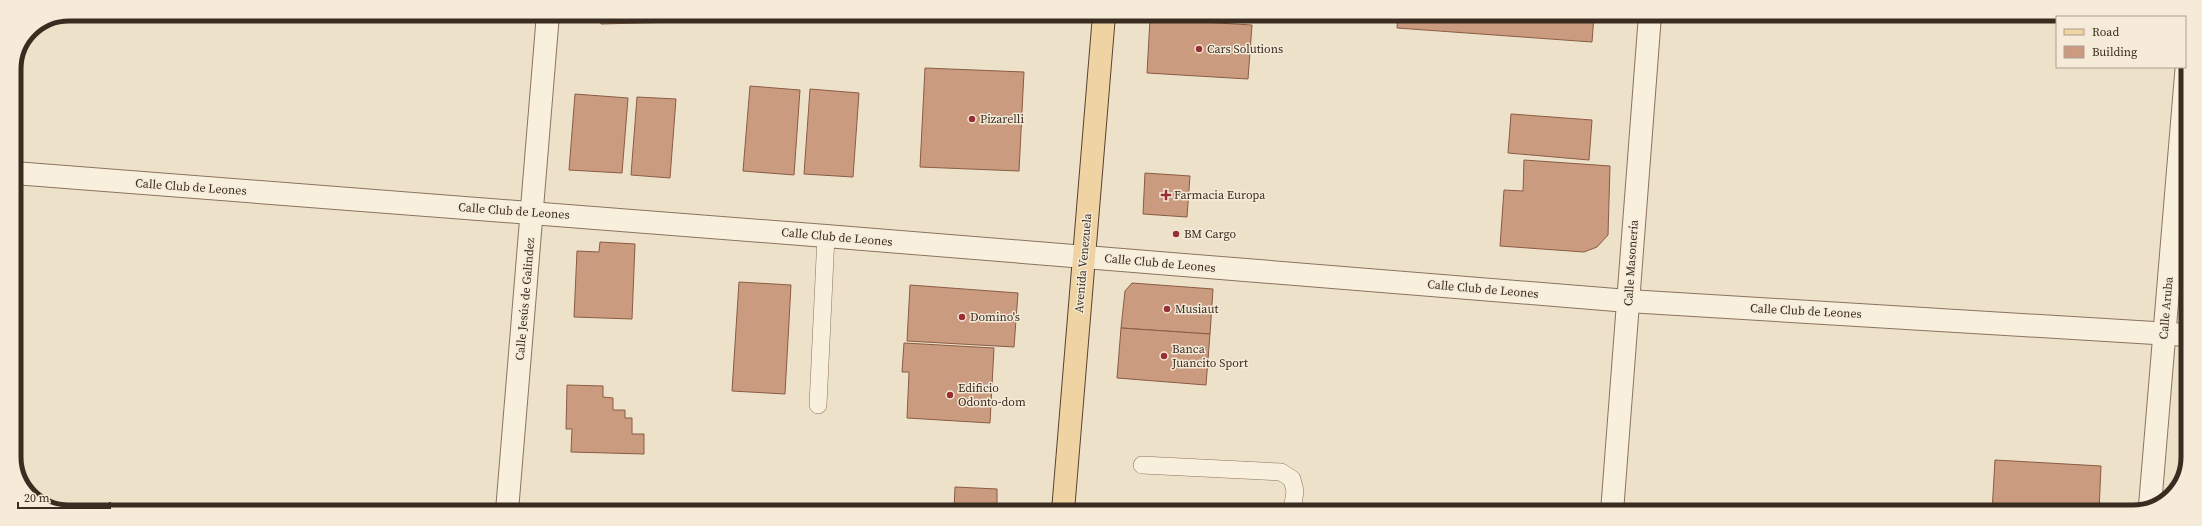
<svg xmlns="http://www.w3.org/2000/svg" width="2202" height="526" font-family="'Source Serif 4',serif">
  <rect width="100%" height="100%" fill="#eee1c9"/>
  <g fill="#cb9b80" stroke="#895c44">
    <polygon points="601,14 752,14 752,20 601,24"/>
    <polygon points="1168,15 1249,15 1249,19"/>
    <polygon points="1398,15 1594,15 1592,42 1397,28"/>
    <polygon points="1150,19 1252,25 1248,79 1147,73"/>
    <polygon points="925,68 1024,72 1019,171 920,167"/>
    <polygon points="750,86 800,90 794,175 743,171"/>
    <polygon points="810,89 859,93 853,177 804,174"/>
    <polygon points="575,94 628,98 622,173 569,170"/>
    <polygon points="637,97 676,99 670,178 631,175"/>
    <polygon points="1511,114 1592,120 1589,160 1508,153"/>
    <polygon points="1524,160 1610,166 1608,235 1597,247 1584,252 1500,246 1504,190 1523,191"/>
    <polygon points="1145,173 1190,176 1187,217 1143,214"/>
    <polygon points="600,242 635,244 632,319 574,317 577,251 599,252"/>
    <polygon points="739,282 791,285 785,394 732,391"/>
    <polygon points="1132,283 1213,289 1210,334 1121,328 1125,291"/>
    <polygon points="910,285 1018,293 1014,347 907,341"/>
    <polygon points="1121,328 1210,334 1206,385 1117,378"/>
    <polygon points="904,343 994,348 990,423 907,418 909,372 902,372"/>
    <polygon points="567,385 603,386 603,397 613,398 613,410 625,410 625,418 632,418 632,434 644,434 644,454 571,452 572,429 566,429"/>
    <polygon points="1995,460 2101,466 2099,512 1992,512"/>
    <polygon points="955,487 997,489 997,511 954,511"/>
  </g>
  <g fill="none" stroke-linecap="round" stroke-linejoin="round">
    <g stroke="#8a735e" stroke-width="18">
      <g id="lane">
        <polyline points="818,405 826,236"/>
        <polyline points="1142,465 1281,472 1292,479 1295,491 1292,512"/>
      </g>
    </g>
    <g stroke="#8a735e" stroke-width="24">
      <g id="street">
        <polyline points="14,173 826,236 1628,301 2187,335"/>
        <polyline points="2150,506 2187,63"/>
        <polyline points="507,511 548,14"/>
        <polyline points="1612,512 1650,15"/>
      </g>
    </g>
    <g stroke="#584131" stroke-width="24">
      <polyline id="primary" points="1063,511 1104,15"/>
    </g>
    <use href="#lane" stroke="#f8efdc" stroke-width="17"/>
    <use href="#street" stroke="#f8efdc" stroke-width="22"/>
    <use href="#primary" stroke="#efd3a3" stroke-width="22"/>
  </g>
  <g fill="#982f35" stroke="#f5ebd8" stroke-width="1.5">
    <circle cx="1199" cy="49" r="4"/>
    <circle cx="972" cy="119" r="4"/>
    <path d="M1164 189h4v4h4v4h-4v4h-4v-4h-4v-4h4z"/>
    <circle cx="1176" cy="234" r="4"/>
    <circle cx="1167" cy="309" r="4"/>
    <circle cx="962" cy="317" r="4"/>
    <circle cx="1164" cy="356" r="4"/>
    <circle cx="950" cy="395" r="4"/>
  </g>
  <g text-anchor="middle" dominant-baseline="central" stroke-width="3" stroke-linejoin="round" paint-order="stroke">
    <g font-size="12" fill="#3b2c21" stroke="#f5ebd8" text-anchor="start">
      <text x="1207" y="49">Cars Solutions</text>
      <text x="980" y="119">Pizarelli</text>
      <text x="1174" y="195">Farmacia Europa</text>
      <text x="1184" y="234">BM Cargo</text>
      <text x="1175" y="309">Musiaut</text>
      <text x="970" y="317">Domino's</text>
      <text x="1172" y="349">Banca<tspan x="1172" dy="14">Juancito Sport</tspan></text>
      <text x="958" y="388">Edificio<tspan x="958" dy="14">Odonto-dom</tspan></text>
    </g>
    <g font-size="12" fill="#3b2c21" stroke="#f5ebd8">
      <text transform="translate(191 187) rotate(4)">Calle Club de Leones</text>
      <text transform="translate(514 211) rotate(4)">Calle Club de Leones</text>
      <text transform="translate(837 237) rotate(5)">Calle Club de Leones</text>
      <text transform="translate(1083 263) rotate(-85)">Avenida Venezuela</text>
      <text transform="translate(1160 263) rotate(5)">Calle Club de Leones</text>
      <text transform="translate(1631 263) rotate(-86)">Calle Masonería</text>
      <text transform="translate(1483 289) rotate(5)">Calle Club de Leones</text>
      <text transform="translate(525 299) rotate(-85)">Calle Jesús de Galindez</text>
      <text transform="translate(2166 308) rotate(-85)">Calle Aruba</text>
      <text transform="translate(1806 311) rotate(3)">Calle Club de Leones</text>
    </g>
  </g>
  <path d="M0 0H2202V526H0ZM69 21H2133A48 48 0 0 1 2181 69V457A48 48 0 0 1 2133 505H69A48 48 0 0 1 21 457V69A48 48 0 0 1 69 21Z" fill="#f5ebd8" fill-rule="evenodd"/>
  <path fill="none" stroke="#3b2c21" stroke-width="5" d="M69 21H2133A48 48 0 0 1 2181 69V457A48 48 0 0 1 2133 505H69A48 48 0 0 1 21 457V69A48 48 0 0 1 69 21Z"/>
  <rect x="2056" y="16" width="130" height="52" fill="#f5ebd8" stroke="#ab9f8f"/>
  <rect x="2064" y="29" width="20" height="6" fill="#efd3a3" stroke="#ab9f8f"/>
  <text x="2092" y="36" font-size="12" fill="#3b2c21">Road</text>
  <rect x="2064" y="46" width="20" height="12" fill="#cb9b80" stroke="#ab9f8f"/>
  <text x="2092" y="56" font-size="12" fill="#3b2c21">Building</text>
  <path d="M18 502v6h92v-6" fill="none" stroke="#3b2c21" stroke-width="2"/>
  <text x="24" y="502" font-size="12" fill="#3b2c21" stroke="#f5ebd8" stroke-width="3" paint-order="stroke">20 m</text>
</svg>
